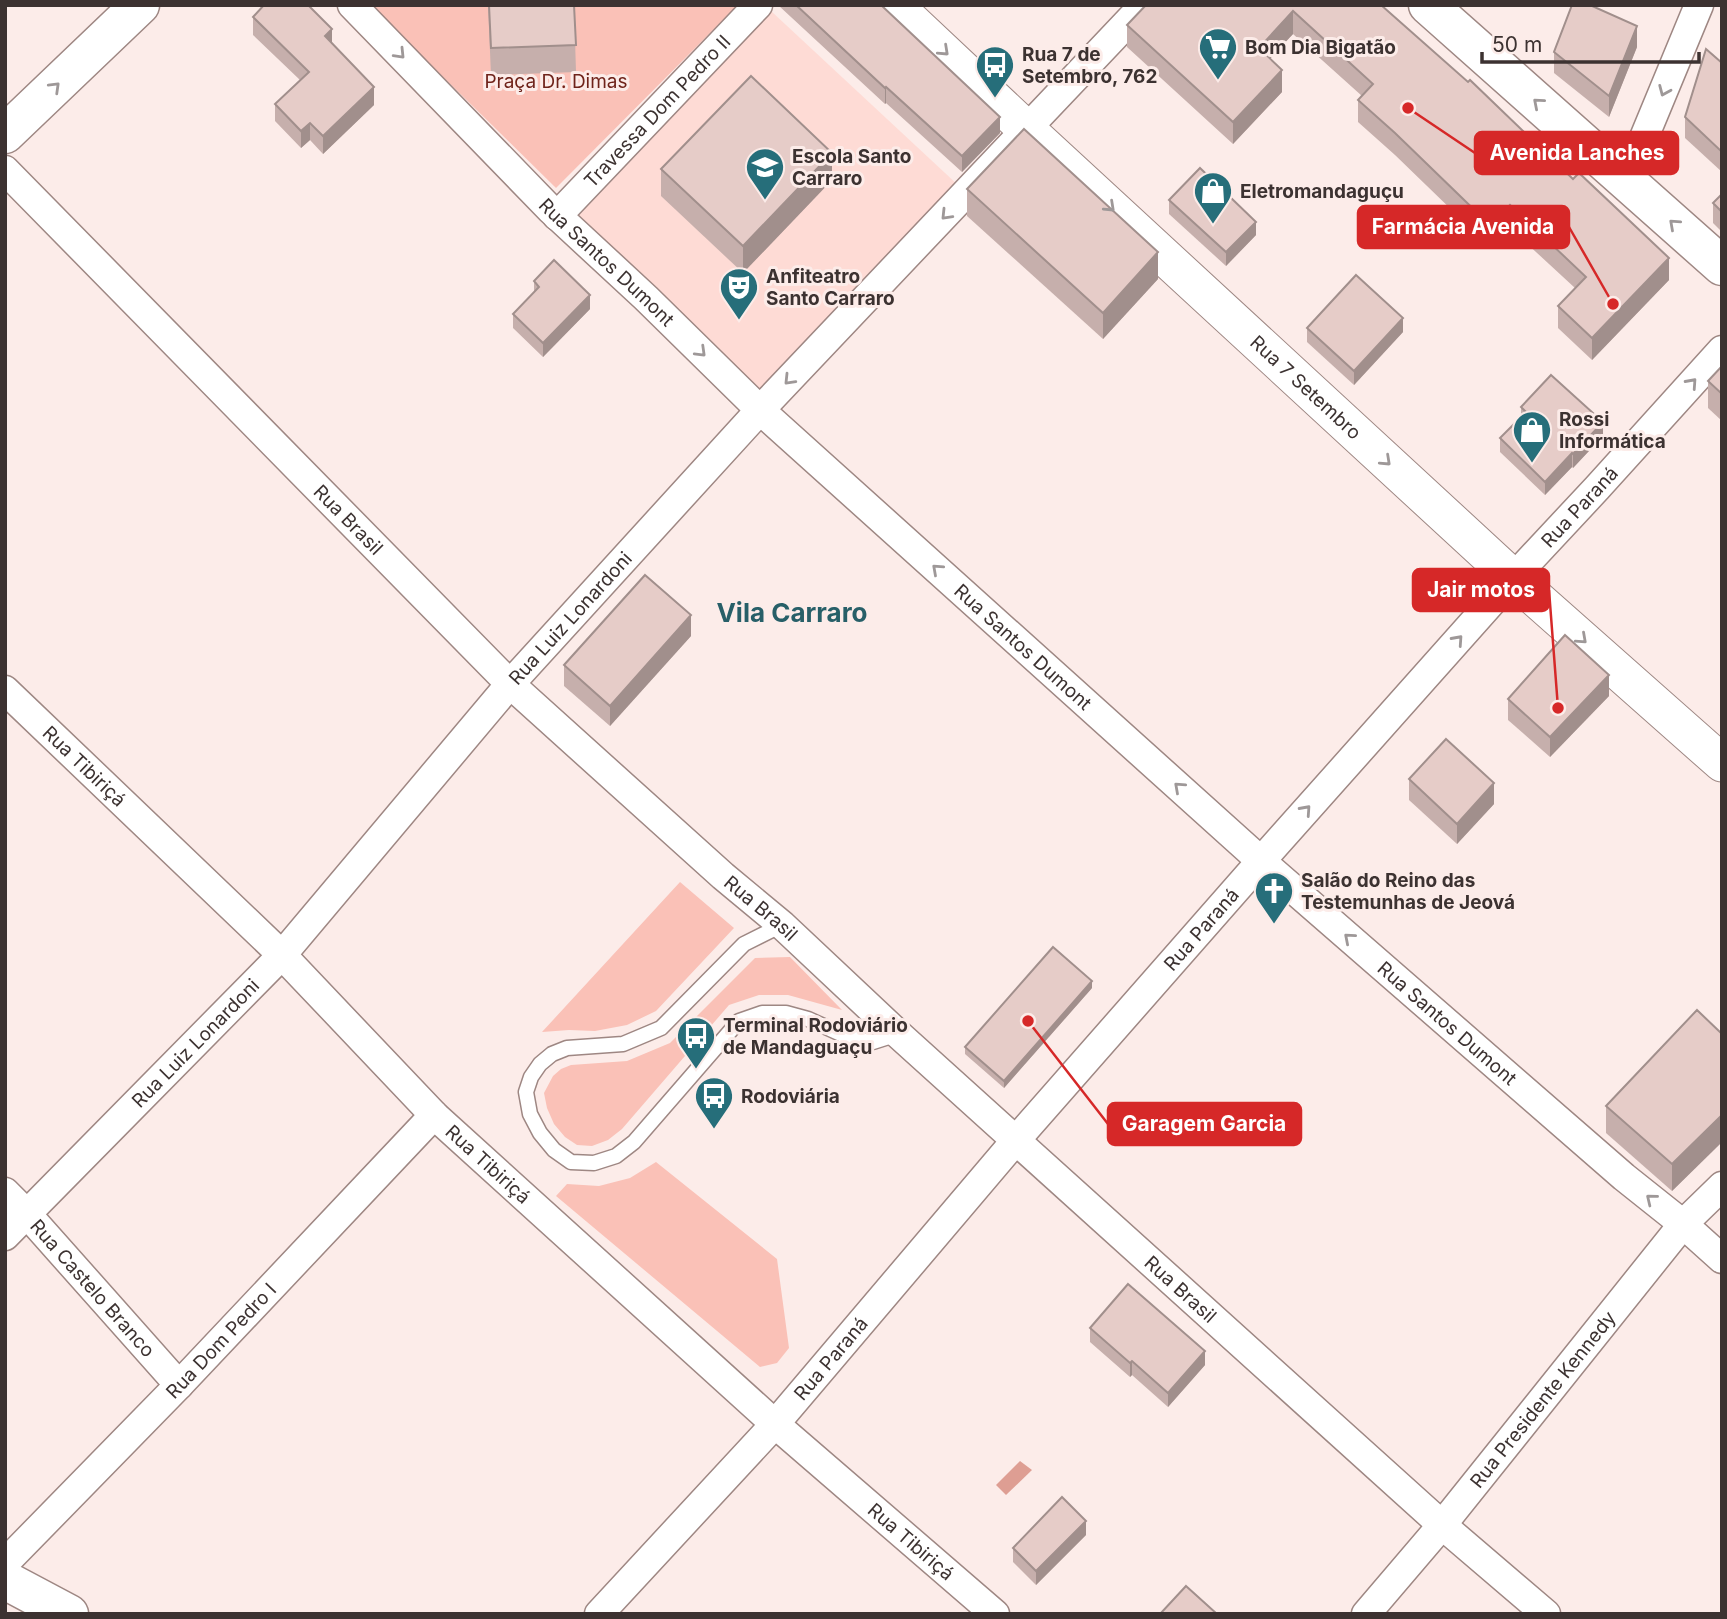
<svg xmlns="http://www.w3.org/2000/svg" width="1727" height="1619" font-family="Inter,sans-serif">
  <rect width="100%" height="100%" fill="#fcece9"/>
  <polygon fill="#fedbd5" points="771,11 959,186 851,298 755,394 570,216"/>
  <g fill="#fac1b7">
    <polygon points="370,5 738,5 556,188"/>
    <polygon points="680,882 734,928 656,1011 627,1025 595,1031 569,1030 542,1032"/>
    <polygon points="790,957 842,1010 788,995 759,995 729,1005 622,1129 608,1140 592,1146 577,1145 565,1137 554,1124 547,1108 544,1093 553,1076 561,1069 571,1065 627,1061 670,1043 755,958"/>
    <polygon points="656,1162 777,1259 789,1348 777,1363 760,1367 556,1196 567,1184 599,1186 630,1178"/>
  </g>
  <polygon fill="#de9e93" points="1020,1461 1032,1470 1006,1495 996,1485"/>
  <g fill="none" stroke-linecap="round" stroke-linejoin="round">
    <g stroke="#9e8783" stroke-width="17">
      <polyline id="service" points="782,925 744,944 661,1028 623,1044 567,1048 552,1054 540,1064 531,1077 526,1092 530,1114 540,1133 554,1150 571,1162 594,1163 616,1156 634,1142 739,1021 762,1013 786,1013 808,1019 850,1038 873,1042 898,1034"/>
    </g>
    <g stroke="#9e8783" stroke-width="31">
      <g id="minor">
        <path id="s1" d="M352 5 551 210 646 298 760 410 1261 861 1624 1177 1683 1224 1722 1259"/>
        <path id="s2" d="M5 170 510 684 723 876 782 925 898 1034 1442 1525 1546 1614"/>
        <polyline points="1626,181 1699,5"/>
        <path id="s3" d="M557 216 758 5"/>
        <path id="s4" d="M5 690 282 955 434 1115 775 1424 995 1614"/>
        <path id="s5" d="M5 1192 27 1214 179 1385"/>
        <path id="s6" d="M5 1236 282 955 510 684 760 410 1144 5"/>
        <path id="s7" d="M5 1563 179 1385 434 1115"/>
        <path id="s8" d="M599 1614 775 1424 1016 1140 1261 861 1513 578 1597 488 1722 350"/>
        <path id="s9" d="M1366 1614 1442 1525 1683 1224 1722 1186"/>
      </g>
    </g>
    <g stroke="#9e8783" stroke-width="39">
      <g id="tertiary">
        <path id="s10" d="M894 5 1027 130 1513 578 1722 763"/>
      </g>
    </g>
    <g stroke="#9e8783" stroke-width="41">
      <g id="secondary">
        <polyline points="1428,5 1722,266"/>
        <polyline points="5,134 140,5"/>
        <polyline points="5,1580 69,1614"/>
      </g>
    </g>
    <use href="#service" stroke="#fff" stroke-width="14"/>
    <use href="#minor" stroke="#fff" stroke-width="28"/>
    <use href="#tertiary" stroke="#fff" stroke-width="37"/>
    <use href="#secondary" stroke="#fff" stroke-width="38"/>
  </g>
  <g fill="#c6afac">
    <polygon points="488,5 574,5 576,72 491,75"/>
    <polygon points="778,5 881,5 1000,133 962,172 886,103 885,104"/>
    <polygon points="1381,5 1669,280 1592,360 1558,328 1558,306 1575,288 1510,228 1490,247 1395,155 1358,122 1358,100 1362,96 1293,34 1270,59 1282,92 1233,144 1127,47 1127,25"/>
    <polygon points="253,17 332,44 374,105 323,154 310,140 301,148 275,121 275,104 300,80 253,35"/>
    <polygon points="1637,47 1609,117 1554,73 1554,52"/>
    <polygon points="1722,63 1722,172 1685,138 1685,117"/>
    <polygon points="661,169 832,180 743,273 661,196"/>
    <polygon points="967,189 1158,279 1103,339 967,216"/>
    <polygon points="1722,194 1722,232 1713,223 1713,203"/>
    <polygon points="1169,200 1256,235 1226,266 1169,214"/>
    <polygon points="534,281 590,309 543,357 513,328 513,314 534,292"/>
    <polygon points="1307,328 1403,332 1354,385 1307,342"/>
    <polygon points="1722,366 1722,421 1708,408 1708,381"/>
    <polygon points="1521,407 1603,436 1573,468 1572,467 1545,495 1500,452 1500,438 1521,417"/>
    <polygon points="691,636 610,726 564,686 564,665"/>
    <polygon points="1609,696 1550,757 1508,720 1508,699"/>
    <polygon points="1409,779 1494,804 1457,844 1409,800"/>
    <polygon points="1092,988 1004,1088 965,1054 965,1047"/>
    <polygon points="1722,1034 1722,1142 1672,1191 1606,1133 1606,1106"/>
    <polygon points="1090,1328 1205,1365 1168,1407 1132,1375 1130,1377 1090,1342"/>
    <polygon points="1086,1535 1036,1585 1013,1562 1013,1548"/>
  </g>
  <g fill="#a18f8c">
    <polygon points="1293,11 1293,34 1259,70 1259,48"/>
    <polygon points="1637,26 1637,47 1609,117 1609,96"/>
    <polygon points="332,29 332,47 325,36"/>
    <polygon points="1282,70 1282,92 1233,144 1233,122"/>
    <polygon points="374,87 374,105 323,154 323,136"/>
    <polygon points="886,87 886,103 885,104 885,88"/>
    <polygon points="1000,117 1000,133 962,172 962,156"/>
    <polygon points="310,123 310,140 301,148 301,131"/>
    <polygon points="832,153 832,180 743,273 743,246"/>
    <polygon points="1510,205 1510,228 1490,247 1490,225"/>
    <polygon points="1256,222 1256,235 1226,266 1226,252"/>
    <polygon points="1158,252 1158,279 1103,339 1103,313"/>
    <polygon points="1669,258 1669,280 1592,360 1592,338"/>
    <polygon points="590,295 590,309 543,357 543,343"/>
    <polygon points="1403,318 1403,332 1354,385 1354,371"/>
    <polygon points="1603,422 1603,436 1573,468 1573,454"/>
    <polygon points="1572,453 1572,467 1545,495 1545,482"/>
    <polygon points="691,615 691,636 610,726 610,706"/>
    <polygon points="1609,675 1609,696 1550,757 1550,737"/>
    <polygon points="1494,783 1494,804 1457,844 1457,824"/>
    <polygon points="1092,981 1092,988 1004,1088 1004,1081"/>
    <polygon points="1722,1115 1722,1142 1672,1191 1672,1164"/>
    <polygon points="1205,1351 1205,1365 1168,1407 1168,1393"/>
    <polygon points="1132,1361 1132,1375 1130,1377 1130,1363"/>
    <polygon points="1086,1521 1086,1535 1036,1585 1036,1571"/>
  </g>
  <g fill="#e6ccc8" stroke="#a18f8c" stroke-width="2">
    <polygon points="264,5 308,5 332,29 325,36 374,87 323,136 310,123 301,131 275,104 309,72 253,17"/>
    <polygon points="489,5 574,5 576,45 491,48"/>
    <polygon points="796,5 881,5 1000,117 962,156 886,87 885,88"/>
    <polygon points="1146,5 1381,5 1468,82 1470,80 1573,179 1579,173 1669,258 1592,338 1558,306 1586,277 1510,205 1490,225 1395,133 1358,100 1373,84 1293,11 1259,48 1282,70 1233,122 1127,25"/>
    <polygon points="1572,5 1590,5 1637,26 1609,96 1554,52"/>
    <polygon points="1706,49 1722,63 1722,152 1685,117"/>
    <polygon points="751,76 832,153 743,246 661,169"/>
    <polygon points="1024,129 1158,252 1103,313 967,189"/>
    <polygon points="1200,168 1256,222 1226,252 1169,200"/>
    <polygon points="1722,194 1722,212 1713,203"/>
    <polygon points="554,260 590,295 543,343 513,314 539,287 534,281"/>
    <polygon points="1356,275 1403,318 1354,371 1307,328"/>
    <polygon points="1722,366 1722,394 1708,381"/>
    <polygon points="1551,375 1603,422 1573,454 1572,453 1545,482 1500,438 1526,412 1521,407"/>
    <polygon points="645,575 691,615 610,706 564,665"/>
    <polygon points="1565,635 1609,675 1550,737 1508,699"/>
    <polygon points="1446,739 1494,783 1457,824 1409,779"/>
    <polygon points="1053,947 1092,981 1004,1081 965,1047"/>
    <polygon points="1697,1010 1722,1034 1722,1115 1672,1164 1606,1106"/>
    <polygon points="1128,1284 1205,1351 1168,1393 1132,1361 1130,1363 1090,1328"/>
    <polygon points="1062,1497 1086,1521 1036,1571 1013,1548"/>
    <polygon points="1186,1586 1217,1614 1160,1614"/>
  </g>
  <defs><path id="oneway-chevron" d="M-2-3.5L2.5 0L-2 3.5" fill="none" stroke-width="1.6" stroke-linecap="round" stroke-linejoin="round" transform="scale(1.75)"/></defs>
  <g stroke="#9e9898">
    <use href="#oneway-chevron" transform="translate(944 51) rotate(43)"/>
    <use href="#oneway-chevron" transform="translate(400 54) rotate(46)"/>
    <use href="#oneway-chevron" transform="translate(55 87) rotate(-44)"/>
    <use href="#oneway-chevron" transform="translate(1664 91) rotate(113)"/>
    <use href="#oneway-chevron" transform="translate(1538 103) rotate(-139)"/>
    <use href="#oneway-chevron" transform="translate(1110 207) rotate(43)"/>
    <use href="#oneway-chevron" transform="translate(946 215) rotate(134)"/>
    <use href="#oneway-chevron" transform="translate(1674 224) rotate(-138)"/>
    <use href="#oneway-chevron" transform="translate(701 352) rotate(44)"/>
    <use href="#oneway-chevron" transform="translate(789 380) rotate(134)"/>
    <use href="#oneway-chevron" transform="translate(1692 383) rotate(-48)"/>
    <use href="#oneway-chevron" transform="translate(1386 461) rotate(43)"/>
    <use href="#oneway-chevron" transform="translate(937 569) rotate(-138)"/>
    <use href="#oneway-chevron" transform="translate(1582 639) rotate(42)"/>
    <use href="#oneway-chevron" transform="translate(1458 640) rotate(-48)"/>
    <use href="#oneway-chevron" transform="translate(1179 787) rotate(-138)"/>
    <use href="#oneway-chevron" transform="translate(1306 810) rotate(-48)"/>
    <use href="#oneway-chevron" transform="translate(1349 938) rotate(-139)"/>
    <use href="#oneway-chevron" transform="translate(1651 1199) rotate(-141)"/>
  </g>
  <defs>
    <g id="supermarket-pin" transform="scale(2.0125)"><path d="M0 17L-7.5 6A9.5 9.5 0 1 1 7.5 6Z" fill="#266e7a" stroke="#fcece9"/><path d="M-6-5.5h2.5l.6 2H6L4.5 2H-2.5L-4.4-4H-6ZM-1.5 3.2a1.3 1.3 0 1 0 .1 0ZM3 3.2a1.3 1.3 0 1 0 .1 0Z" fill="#fff"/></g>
    <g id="bus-pin" transform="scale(2.0125)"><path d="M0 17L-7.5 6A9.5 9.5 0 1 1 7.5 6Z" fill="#266e7a" stroke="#fcece9"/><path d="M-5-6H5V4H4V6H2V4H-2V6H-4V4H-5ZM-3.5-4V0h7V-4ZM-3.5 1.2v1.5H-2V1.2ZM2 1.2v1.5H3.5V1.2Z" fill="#fff"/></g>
    <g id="school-pin" transform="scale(2.0125)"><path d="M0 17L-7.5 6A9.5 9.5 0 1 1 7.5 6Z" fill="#266e7a" stroke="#fcece9"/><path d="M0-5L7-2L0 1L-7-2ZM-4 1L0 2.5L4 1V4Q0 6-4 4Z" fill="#fff"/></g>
    <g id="shop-pin" transform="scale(2.0125)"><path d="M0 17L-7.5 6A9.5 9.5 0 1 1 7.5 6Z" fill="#266e7a" stroke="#fcece9"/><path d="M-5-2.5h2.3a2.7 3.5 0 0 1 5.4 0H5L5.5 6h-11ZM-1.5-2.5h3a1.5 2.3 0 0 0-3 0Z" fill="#fff"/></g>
    <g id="theatre-pin" transform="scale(2.0125)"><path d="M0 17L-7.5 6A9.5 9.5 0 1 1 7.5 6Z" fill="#266e7a" stroke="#fcece9"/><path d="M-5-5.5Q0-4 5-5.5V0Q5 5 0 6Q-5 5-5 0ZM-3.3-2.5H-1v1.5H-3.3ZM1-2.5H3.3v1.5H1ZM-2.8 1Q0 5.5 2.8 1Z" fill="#fff"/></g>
    <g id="church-pin" transform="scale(2.0125)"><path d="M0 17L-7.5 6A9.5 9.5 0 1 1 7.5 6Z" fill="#266e7a" stroke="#fcece9"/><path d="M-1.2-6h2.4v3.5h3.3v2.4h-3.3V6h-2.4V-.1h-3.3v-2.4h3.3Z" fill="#fff"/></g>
  </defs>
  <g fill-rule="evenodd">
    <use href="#supermarket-pin" x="1218" y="47"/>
    <use href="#bus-pin" x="995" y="65"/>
    <use href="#school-pin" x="765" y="167"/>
    <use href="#shop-pin" x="1213" y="191"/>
    <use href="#theatre-pin" x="739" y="287"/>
    <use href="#shop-pin" x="1532" y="430"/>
    <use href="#church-pin" x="1274" y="891"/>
    <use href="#bus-pin" x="696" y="1036"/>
    <use href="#bus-pin" x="714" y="1096"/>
  </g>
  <g text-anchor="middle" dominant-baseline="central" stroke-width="6" stroke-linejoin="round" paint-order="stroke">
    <g font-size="19" font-weight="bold" fill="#3c3231" stroke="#fcece9" text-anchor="start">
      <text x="1245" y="47">Bom Dia Bigatão</text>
      <text x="1022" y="54">Rua 7 de<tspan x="1022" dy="22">Setembro, 762</tspan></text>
      <text x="792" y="156">Escola Santo<tspan x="792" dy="22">Carraro</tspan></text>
      <text x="1240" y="191">Eletromandaguçu</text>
      <text x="766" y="276">Anfiteatro<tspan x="766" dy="22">Santo Carraro</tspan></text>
      <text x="1559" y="419">Rossi<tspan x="1559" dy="22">Informática</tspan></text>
      <text x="1301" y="880">Salão do Reino das<tspan x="1301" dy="22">Testemunhas de Jeová</tspan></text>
      <text x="723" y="1025">Terminal Rodoviário<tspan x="723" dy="22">de Mandaguaçu</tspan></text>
      <text x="741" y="1096">Rodoviária</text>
    </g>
    <g font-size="19" fill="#6f231a" stroke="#fcece9">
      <text x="556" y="81">Praça Dr. Dimas</text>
    </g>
    <g font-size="19" fill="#3c3231" stroke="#fcece9">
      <text stroke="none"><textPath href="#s3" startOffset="145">Travessa Dom Pedro II</textPath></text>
      <text stroke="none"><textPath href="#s1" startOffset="362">Rua Santos Dumont</textPath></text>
      <text stroke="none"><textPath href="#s10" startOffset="562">Rua 7 Setembro</textPath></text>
      <text stroke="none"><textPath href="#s8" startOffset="1479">Rua Paraná</textPath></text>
      <text stroke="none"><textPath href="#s2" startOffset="490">Rua Brasil</textPath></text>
      <text stroke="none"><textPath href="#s6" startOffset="838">Rua Luiz Lonardoni</textPath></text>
      <text stroke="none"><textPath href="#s1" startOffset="929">Rua Santos Dumont</textPath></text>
      <text stroke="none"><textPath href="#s4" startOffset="110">Rua Tibiriçá</textPath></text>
      <text stroke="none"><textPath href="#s2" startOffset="1057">Rua Brasil</textPath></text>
      <text stroke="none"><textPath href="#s8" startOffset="912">Rua Paraná</textPath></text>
      <text stroke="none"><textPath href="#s1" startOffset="1496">Rua Santos Dumont</textPath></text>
      <text stroke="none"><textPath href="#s6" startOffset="271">Rua Luiz Lonardoni</textPath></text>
      <text stroke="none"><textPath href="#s4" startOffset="677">Rua Tibiriçá</textPath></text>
      <text stroke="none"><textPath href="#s5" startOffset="130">Rua Castelo Branco</textPath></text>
      <text stroke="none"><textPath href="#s2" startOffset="1624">Rua Brasil</textPath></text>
      <text stroke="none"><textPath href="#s7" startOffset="310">Rua Dom Pedro I</textPath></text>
      <text stroke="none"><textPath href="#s8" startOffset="345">Rua Paraná</textPath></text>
      <text stroke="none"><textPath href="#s9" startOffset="278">Rua Presidente Kennedy</textPath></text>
      <text stroke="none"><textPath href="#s4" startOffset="1244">Rua Tibiriçá</textPath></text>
    </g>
    <g font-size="26" font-weight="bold" fill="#275f68" stroke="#fcece9">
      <text x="792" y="612">Vila Carraro</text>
    </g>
  </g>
  <path fill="none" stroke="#d62828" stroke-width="2.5" d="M1408 108L1475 153M1613 304L1569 227M1558 708L1549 590M1028 1021L1108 1124"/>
  <g fill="#d62828" stroke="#fcece9" stroke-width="2.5">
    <circle cx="1408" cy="108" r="7"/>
    <circle cx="1613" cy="304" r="7"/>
    <circle cx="1558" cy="708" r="7"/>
    <circle cx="1028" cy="1021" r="7"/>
  </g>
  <g fill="#d62828" stroke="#d62828" stroke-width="2.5">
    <rect x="1475" y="132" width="203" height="42" rx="7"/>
    <rect x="1358" y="206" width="211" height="42" rx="7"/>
    <rect x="1413" y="569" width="136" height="42" rx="7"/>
    <rect x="1108" y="1103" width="193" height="42" rx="7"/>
  </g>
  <g font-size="21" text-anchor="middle" font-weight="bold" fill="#fff">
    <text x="1577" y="160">Avenida Lanches</text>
    <text x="1463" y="234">Farmácia Avenida</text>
    <text x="1481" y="597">Jair motos</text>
    <text x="1204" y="1131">Garagem Garcia</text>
  </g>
  <rect width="1727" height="1619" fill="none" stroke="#3c3231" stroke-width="14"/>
  <path d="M1482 52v10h217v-10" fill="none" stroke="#3c3231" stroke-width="3.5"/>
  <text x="1492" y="52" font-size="21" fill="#3c3231" stroke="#fcece9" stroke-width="5" paint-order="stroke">50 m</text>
</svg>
